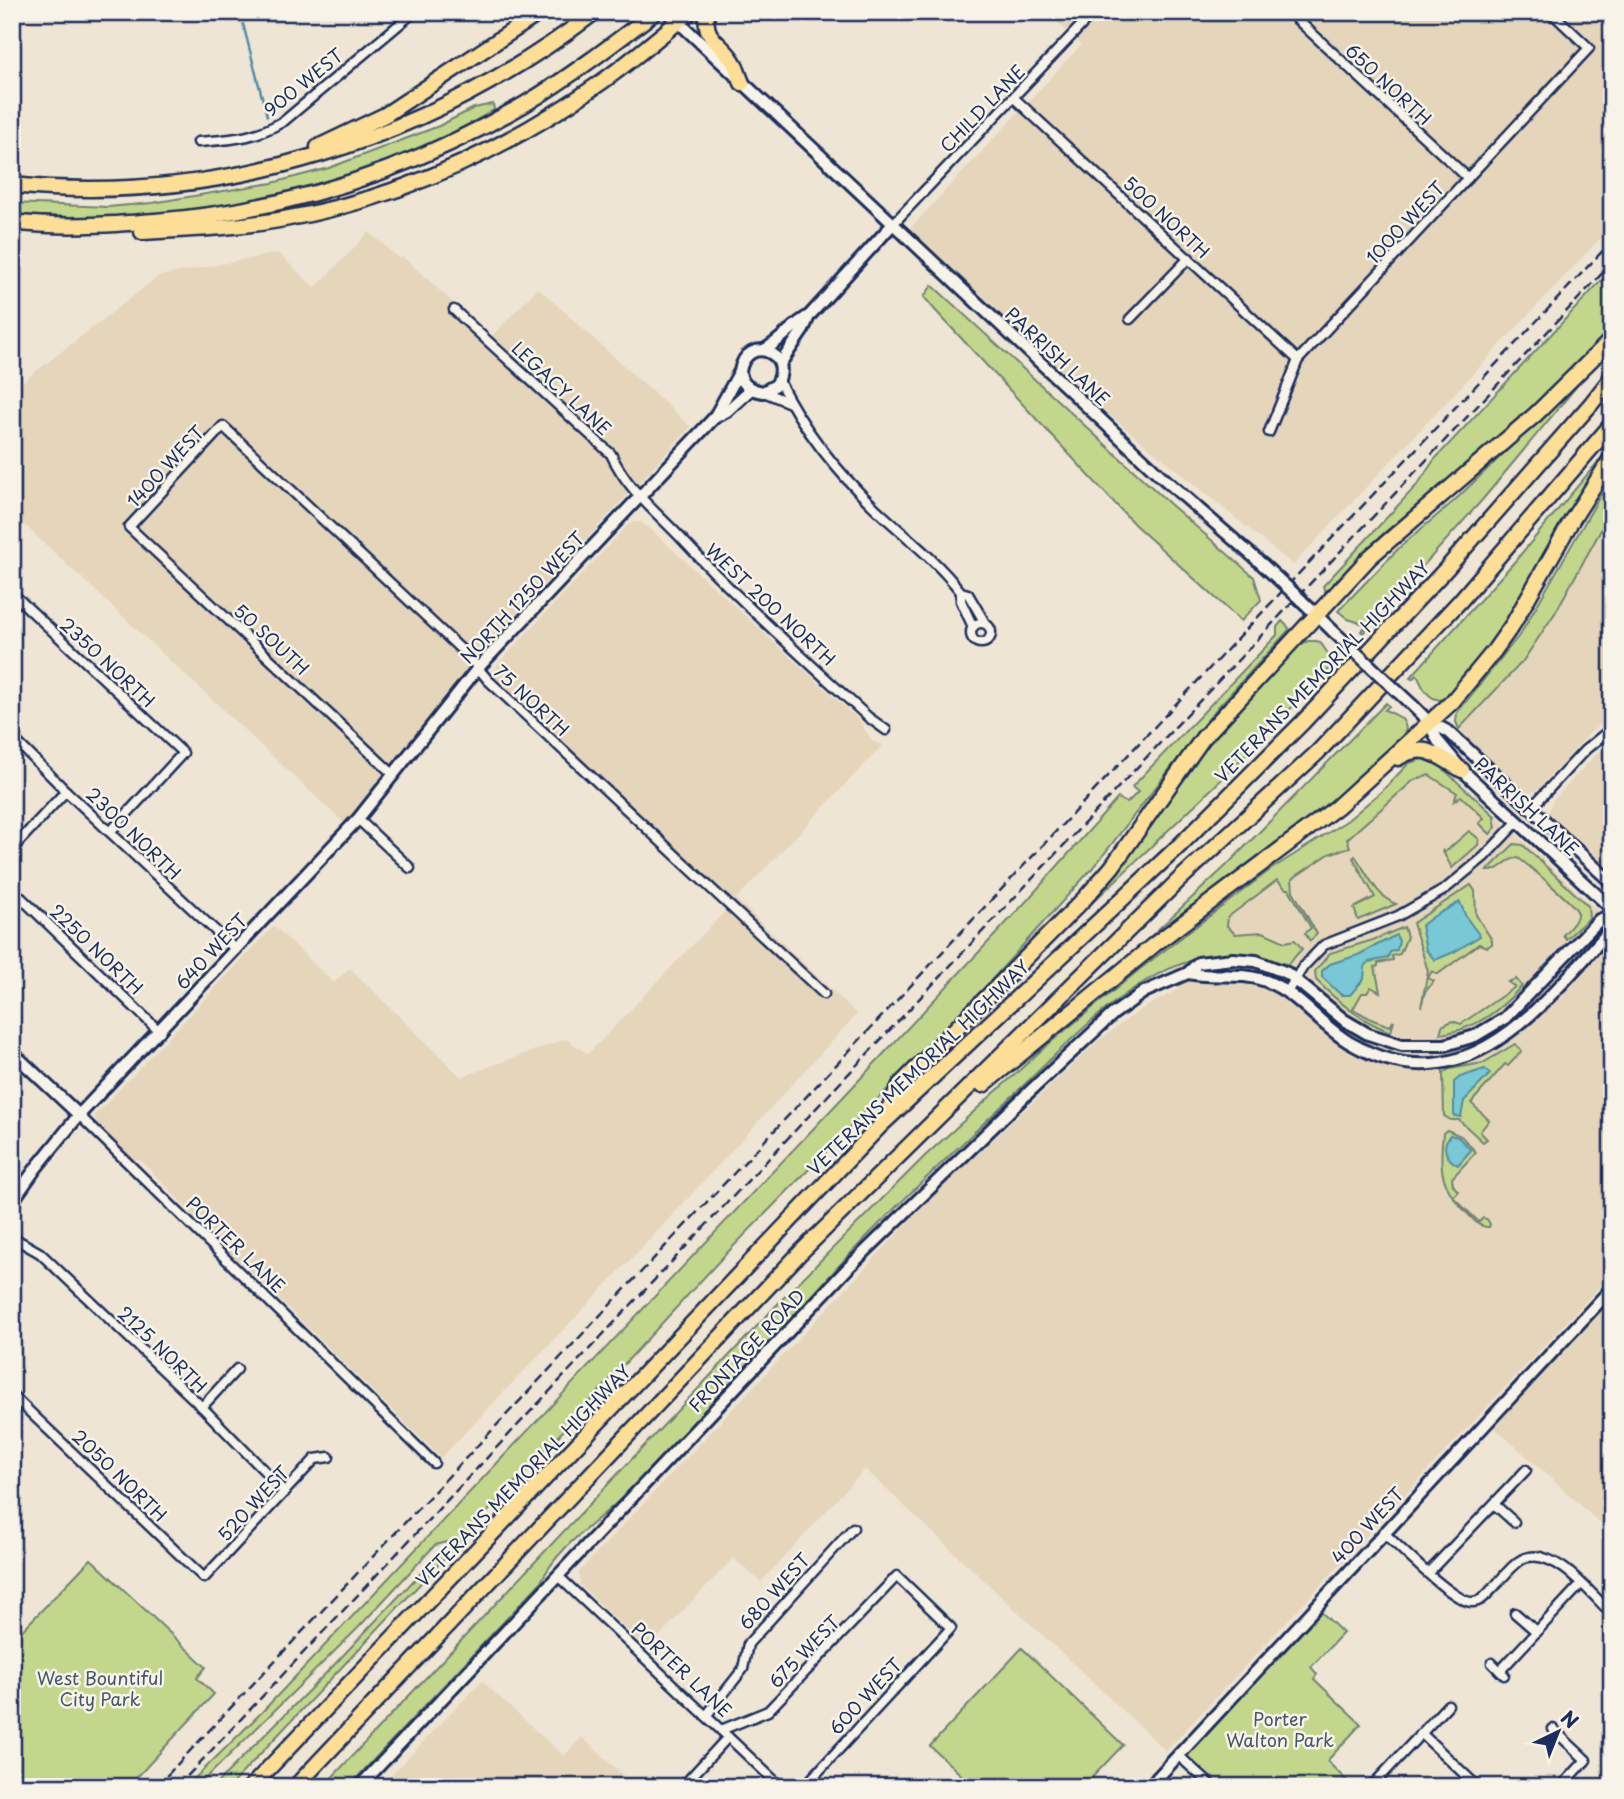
<svg xmlns="http://www.w3.org/2000/svg" width="1624" height="1799" font-family="'Playpen Sans',sans-serif">
  <rect width="100%" height="100%" fill="#efe5d4"/>
  <filter id="ink" filterUnits="userSpaceOnUse"><feTurbulence type="fractalNoise" baseFrequency=".0143" numOctaves="2"/><feDisplacementMap in="SourceGraphic" scale="14" xChannelSelector="R" yChannelSelector="G"/><feConvolveMatrix kernelMatrix="1 2 1 2 8 2 1 2 1" color-interpolation-filters="sRGB"/></filter>
  <g filter="url(#ink)">
    <g fill="#e5d5bb">
      <polygon points="1047,12 1612,12 1612,226 1293,565 1058,373 907,232 1081,45"/>
      <polygon points="369,232 400,259 403,257 491,337 538,288 691,427 488,644 458,680 375,788 344,823 12,513 12,390 159,276 278,253 315,288"/>
      <polygon points="1612,511 1612,717 1591,732 1536,791 1526,794 1490,764 1457,732 1520,664"/>
      <polygon points="633,522 640,522 648,527 858,719 873,742 883,745 736,899 857,1014 669,1219 441,1458 242,1263 233,1260 209,1238 193,1215 166,1186 141,1161 133,1159 97,1123 95,1115 274,926 334,983 350,968 461,1077 566,1039 588,1054 732,904 493,681 492,677 498,664 627,526"/>
      <polygon points="1612,738 1612,876 1553,821 1548,813 1553,800"/>
      <polygon points="1423,759 1439,765 1474,795 1612,924 1612,1273 1166,1751 865,1469 761,1582 733,1558 647,1649 580,1585 579,1572 934,1195 1098,1041 1140,1010 1179,989 1168,946 1270,870 1348,820 1382,791 1409,763"/>
      <polygon points="1612,1301 1612,1534 1494,1427"/>
      <polygon points="482,1681 564,1756 582,1737 627,1779 620,1787 380,1787"/>
    </g>
    <g fill="#c3d78c" stroke="#6f8375" stroke-width="2">
      <path d="M493 104 494 110C354 193 174 231 12 214V203L108 207 152 203 272 183 329 168 439 126 474 108Z"/>
      <polygon points="1612,269 1612,326 1552,391 1499,441 1385,532 1325,592 1323,586 1418,484 1434,460"/>
      <polygon points="932,285 1170,504 1254,577 1261,600 1241,621 1135,525 935,310 924,297"/>
      <polygon points="1586,375 1483,499 1363,633 1361,631 1367,625 1348,619 1338,611 1400,547 1454,501"/>
      <path d="M1608 451 1501 633 1453 691 1441 700C1427 699 1422 686 1417 675L1412 679 1410 678 1516 560 1606 452Z"/>
      <polygon points="1612,475 1612,510 1555,613 1523,661 1459,729 1456,722 1457,713 1521,633"/>
      <polygon points="1282,621 1289,628 1288,631 1217,708 1097,863 958,1017 720,1260 528,1469 229,1787 213,1787 334,1665 451,1541 435,1545 359,1627 197,1787 186,1787 261,1713 846,1094 1023,905 1118,798 1127,803 1138,792 1132,787 1277,635 1277,627"/>
      <polygon points="1316,641 1320,642 1333,661 1337,657 1339,659 1223,778 1051,942 1122,865 1207,746 1234,713 1299,645 1308,641"/>
      <path d="M1386 703 1389 706 1385 710C1396 715 1405 717 1406 730L1401 738 1346 793 1121 964 1227 865Z"/>
      <path d="M1423 759 1439 765 1496 817 1494 818 1496 827 1490 834 1479 823 1484 818 1461 796 1454 801 1457 793 1429 775 1414 780 1347 839 1350 847 1329 854 1292 879 1293 891 1317 934 1310 941 1305 933 1311 928 1289 889H1286L1277 880 1228 917 1227 926 1235 934 1263 932 1285 942 1295 940 1302 949 1288 964C1280 964 1272 959 1263 957 1237 952 1210 954 1184 963 1115 987 1058 1054 1005 1103 935 1170 862 1236 799 1311 741 1372 684 1434 626 1494 598 1522 558 1545 541 1582L348 1787H323L791 1290 925 1156 1046 1046 1140 969 1270 870 1348 820 1382 791 1409 763Z"/>
      <polygon points="1469,831 1479,839 1478,845 1452,868 1442,850 1445,852"/>
      <path d="M1514 844 1523 845 1588 906 1589 918 1566 939 1563 935C1569 928 1579 920 1577 911 1576 906 1525 862 1518 858 1505 858 1501 872 1487 871Z"/>
      <path d="M1355 856C1367 872 1376 897 1396 904L1358 920 1354 908 1375 897 1353 858Z"/>
      <polygon points="1471,885 1475,891 1476,915 1492,940 1492,944 1487,947 1479,944 1438,974 1432,971 1428,978 1434,981 1425,992 1421,1007 1428,971 1413,923"/>
      <path d="M1404 927 1407 937 1400 954 1392 956 1393 960 1378 963V966L1375 967 1380 992 1371 987 1367 993H1362L1353 1009 1373 1020 1390 1026 1394 1020 1391 1032C1361 1021 1338 1002 1316 980L1315 971 1330 953 1373 940Z"/>
      <path d="M1516 979 1522 986C1499 1011 1475 1030 1440 1034L1442 1026 1452 1021 1461 1024 1515 987 1508 982Z"/>
      <polygon points="1515,1044 1520,1049 1521,1052 1508,1066 1505,1064 1471,1103 1489,1120 1480,1132 1487,1139 1483,1142 1459,1120 1451,1120 1444,1116 1443,1073 1450,1069 1483,1063"/>
      <path d="M1447 1130 1461 1136 1476 1152 1452 1178 1453 1185 1458 1191 1453 1197 1479 1222 1483 1218 1487 1219 1490 1224 1489 1227C1479 1228 1474 1220 1467 1213 1440 1187 1439 1169 1443 1133Z"/>
      <polygon points="91,1559 206,1667 197,1678 214,1694 128,1787 12,1787 12,1641"/>
      <polygon points="1315,1606 1343,1633 1311,1667 1317,1674 1314,1679 1361,1724 1327,1761 1353,1787 1213,1787 1178,1755"/>
      <polygon points="1022,1648 1123,1745 1083,1787 974,1787 930,1746"/>
    </g>
    <g fill="#78c8d5" stroke="#538ba5" stroke-width="2">
      <polygon points="1460,902 1466,917 1480,936 1454,952 1435,960 1426,950 1421,926 1434,916"/>
      <polygon points="1396,935 1399,941 1397,950 1390,952 1388,958 1369,962 1365,967 1364,979 1350,995 1341,995 1322,977 1322,971 1330,964 1358,955"/>
      <polygon points="1485,1069 1490,1074 1464,1101 1461,1117 1454,1116 1454,1082 1460,1077"/>
      <path d="M1450 1135 1458 1137 1471 1150 1458 1165C1445 1159 1441 1146 1450 1135Z"/>
    </g>
    <g fill="none" stroke-linecap="round" stroke-linejoin="round">
      <polyline stroke="#538ba5" stroke-width="2.5" points="243,24 267,116"/>
      <g stroke="#1b2f5e" stroke-width="13">
        <g id="street">
          <polyline points="1289,12 1468,178"/>
          <polyline points="1014,98 1298,360"/>
          <path d="M198 142C233 139 253 139 284 121L414 12"/>
          <polyline points="892,225 1094,12"/>
          <path d="M454 310 611 454C627 489 653 509 679 536 738 600 804 658 868 717L886 730"/>
          <polyline points="1130,319 1189,258"/>
          <path d="M779 381C803 429 837 472 876 509 905 536 936 560 961 592L968 594 985 623"/>
          <polyline points="764,392 790,403"/>
          <polyline points="1269,432 1298,360 1589,48 1551,12"/>
          <polyline points="961,592 961,601 973,627"/>
          <polyline points="12,593 183,753 110,832"/>
          <circle cx="981" cy="633" r="10"/>
          <polyline points="12,737 66,791 236,950"/>
          <polyline points="394,775 129,527 223,426 468,656 488,680 824,994"/>
          <polyline points="1531,808 1585,750 1612,728"/>
          <polyline points="358,819 410,868"/>
          <polyline points="12,849 66,791"/>
          <polyline points="12,889 160,1032"/>
          <polyline points="1287,992 1303,967 1324,945 1398,916 1444,890 1484,857 1518,821"/>
          <polyline points="79,1115 434,1463"/>
          <polyline points="12,1237 40,1253 202,1407 285,1492"/>
          <polyline points="12,1395 204,1578 315,1459 329,1457"/>
          <polyline points="202,1407 237,1369"/>
          <polyline points="1494,1504 1514,1522"/>
          <path d="M1383 1532C1399 1546 1453 1602 1472 1602 1482 1602 1487 1594 1494 1587 1502 1579 1514 1562 1525 1558 1555 1547 1592 1595 1612 1614"/>
          <polyline points="1428,1573 1526,1470"/>
          <polyline points="558,1576 781,1787"/>
          <polyline points="1515,1613 1537,1632"/>
          <polyline points="1492,1663 1504,1675"/>
          <polyline points="1500,1671 1581,1584"/>
          <polyline points="706,1716 743,1669 748,1644 853,1528"/>
          <polyline points="1553,1729 1586,1760 1561,1787"/>
          <polyline points="721,1730 768,1711 897,1576 951,1628 804,1787"/>
          <polyline points="1422,1734 1478,1787"/>
          <polyline points="1178,1755 1213,1787"/>
          <polyline points="682,1787 728,1737"/>
          <polyline points="1371,1787 1448,1705"/>
        </g>
      </g>
      <g stroke="#1b2f5e" stroke-width="16">
        <g id="secondary">
          <polyline points="668,12 1163,478 1263,565"/>
          <path d="M764 350C781 341 792 325 809 316L892 225"/>
          <polyline points="780,364 803,330 809,316"/>
          <path d="M714 418 740 371C747 333 796 353 776 385L763 392C749 390 741 384 740 371"/>
          <polyline points="1301,600 1333,631"/>
          <polyline points="1413,706 1428,721 1449,732 1612,883"/>
          <polyline points="1428,721 1438,741 1462,770 1612,909"/>
          <path d="M1188 973C1214 979 1240 971 1266 981 1300 994 1321 1027 1352 1044 1467 1109 1543 1004 1612 928"/>
          <polyline points="12,1052 79,1115"/>
          <polyline points="12,1202 36,1168 79,1115 358,819 477,669 714,418 727,411 751,389"/>
          <polyline points="359,1787 849,1267 1027,1094 1113,1014 1144,992 1188,973 1198,963 1233,959 1256,961 1287,973 1344,1020 1368,1034 1402,1045 1445,1045 1475,1036 1505,1018 1599,920 1612,915"/>
          <polyline points="1149,1787 1612,1288"/>
        </g>
      </g>
      <g stroke="#1b2f5e" stroke-width="19">
        <g id="highway">
          <path d="M707 12C703 41 721 41 733 61 737 68 739 76 742 83"/>
          <polyline points="318,147 385,115 541,12"/>
          <path d="M12 185C222 206 428 140 595 12"/>
          <path d="M12 222C60 228 107 225 155 221 286 211 411 170 525 104 570 77 613 44 655 12"/>
          <path d="M142 232C188 229 234 228 279 220 397 200 506 150 603 81 633 60 661 35 690 12"/>
          <path d="M1398 758C1424 741 1438 756 1462 770"/>
          <polyline points="983,1085 1155,944 1337,807 1452,702 1494,651 1513,624 1572,520 1612,457"/>
          <polyline points="885,1117 900,1085 1085,898 1112,867 1203,738 1370,557 1536,414 1612,339"/>
          <polyline points="251,1787 880,1126 1180,845 1303,722 1447,568 1591,404 1612,377"/>
          <polyline points="295,1787 800,1253 1179,880 1318,752 1460,601 1612,424"/>
        </g>
      </g>
      <use href="#street" stroke="#f7f3e8" stroke-width="8"/>
      <use href="#secondary" stroke="#f7f3e8" stroke-width="10"/>
      <use href="#highway" stroke="#fcde96" stroke-width="14"/>
      <g stroke="#1b2f5e" stroke-width="2.5" stroke-dasharray="10 5" stroke-linecap="butt">
        <polyline points="156,1787 1612,241"/>
        <polyline points="177,1787 1612,263"/>
      </g>
      <g stroke="#1b2f5e" stroke-width="16" stroke-linecap="butt">
        <g id="secondary-bridge">
          <polyline points="1263,565 1301,600"/>
          <polyline points="1333,631 1413,706"/>
        </g>
      </g>
      <use href="#secondary-bridge" stroke="#f7f3e8" stroke-width="10"/>
    </g>
  </g>
  <g text-anchor="middle" dominant-baseline="central" stroke-width="5" stroke-linejoin="round" paint-order="stroke">
    <g font-size="18" fill="#1b2f5e" stroke="#f7f3e8">
      <text transform="translate(303 82) rotate(-39)">900 WEST</text>
      <text transform="translate(1389 84) rotate(43)">650 NORTH</text>
      <text transform="translate(982 108) rotate(-46)">CHILD LANE</text>
      <text transform="translate(1167 217) rotate(43)">500 NORTH</text>
      <text transform="translate(1405 222) rotate(-47)">1000 WEST</text>
      <text transform="translate(1058 356) rotate(43)">PARRISH LANE</text>
      <text transform="translate(562 388) rotate(43)">LEGACY LANE</text>
      <text transform="translate(165 466) rotate(-47)">1400 WEST</text>
      <text transform="translate(522 597) rotate(-47)">NORTH 1250 WEST</text>
      <text transform="translate(771 604) rotate(43)">WEST 200 NORTH</text>
      <text transform="translate(272 639) rotate(43)">50 SOUTH</text>
      <text transform="translate(108 662) rotate(43)">2350 NORTH</text>
      <text transform="translate(1322 671) rotate(-46)">VETERANS MEMORIAL HIGHWAY</text>
      <text transform="translate(532 700) rotate(43)">75 NORTH</text>
      <text transform="translate(1527 806) rotate(43)">PARRISH LANE</text>
      <text transform="translate(134 833) rotate(44)">2300 NORTH</text>
      <text transform="translate(97 949) rotate(44)">2250 NORTH</text>
      <text transform="translate(211 951) rotate(-47)">640 WEST</text>
      <text transform="translate(918 1067) rotate(-44)">VETERANS MEMORIAL HIGHWAY</text>
      <text transform="translate(236 1244) rotate(44)">PORTER LANE</text>
      <text transform="translate(163 1349) rotate(44)">2125 NORTH</text>
      <text transform="translate(746 1350) rotate(-47)">FRONTAGE ROAD</text>
      <text transform="translate(120 1475) rotate(44)">2050 NORTH</text>
      <text transform="translate(523 1475) rotate(-46)">VETERANS MEMORIAL HIGHWAY</text>
      <text transform="translate(253 1503) rotate(-47)">520 WEST</text>
      <text transform="translate(1367 1525) rotate(-47)">400 WEST</text>
      <text transform="translate(774 1591) rotate(-48)">680 WEST</text>
      <text transform="translate(804 1651) rotate(-46)">675 WEST</text>
      <text transform="translate(682 1669) rotate(43)">PORTER LANE</text>
      <text transform="translate(865 1696) rotate(-47)">600 WEST</text>
    </g>
    <g font-size="18" fill="#45596a" stroke="#f7f3e8">
      <text x="100" y="1677">West Bountiful<tspan x="100" dy="21">City Park</tspan></text>
      <text x="1280" y="1718">Porter<tspan x="1280" dy="21">Walton Park</tspan></text>
    </g>
  </g>
  <rect width="1624" height="1799" fill="none" stroke="#f7f3e8" stroke-width="42"/>
  <rect x="21" y="21" width="1582" height="1757" fill="none" stroke="#1b2f5e" stroke-width="2.5" filter="url(#ink)"/>
  <g transform="translate(1558 1732) rotate(43)" stroke="#f7f3e8" stroke-width="5" paint-order="stroke">
  <path d="M0-5L12 26L0 18L-12 26Z" fill="#1b2f5e"/>
  <text y="-10" font-size="19" font-weight="bold" text-anchor="middle" fill="#1b2f5e">N</text>
  </g>
</svg>
